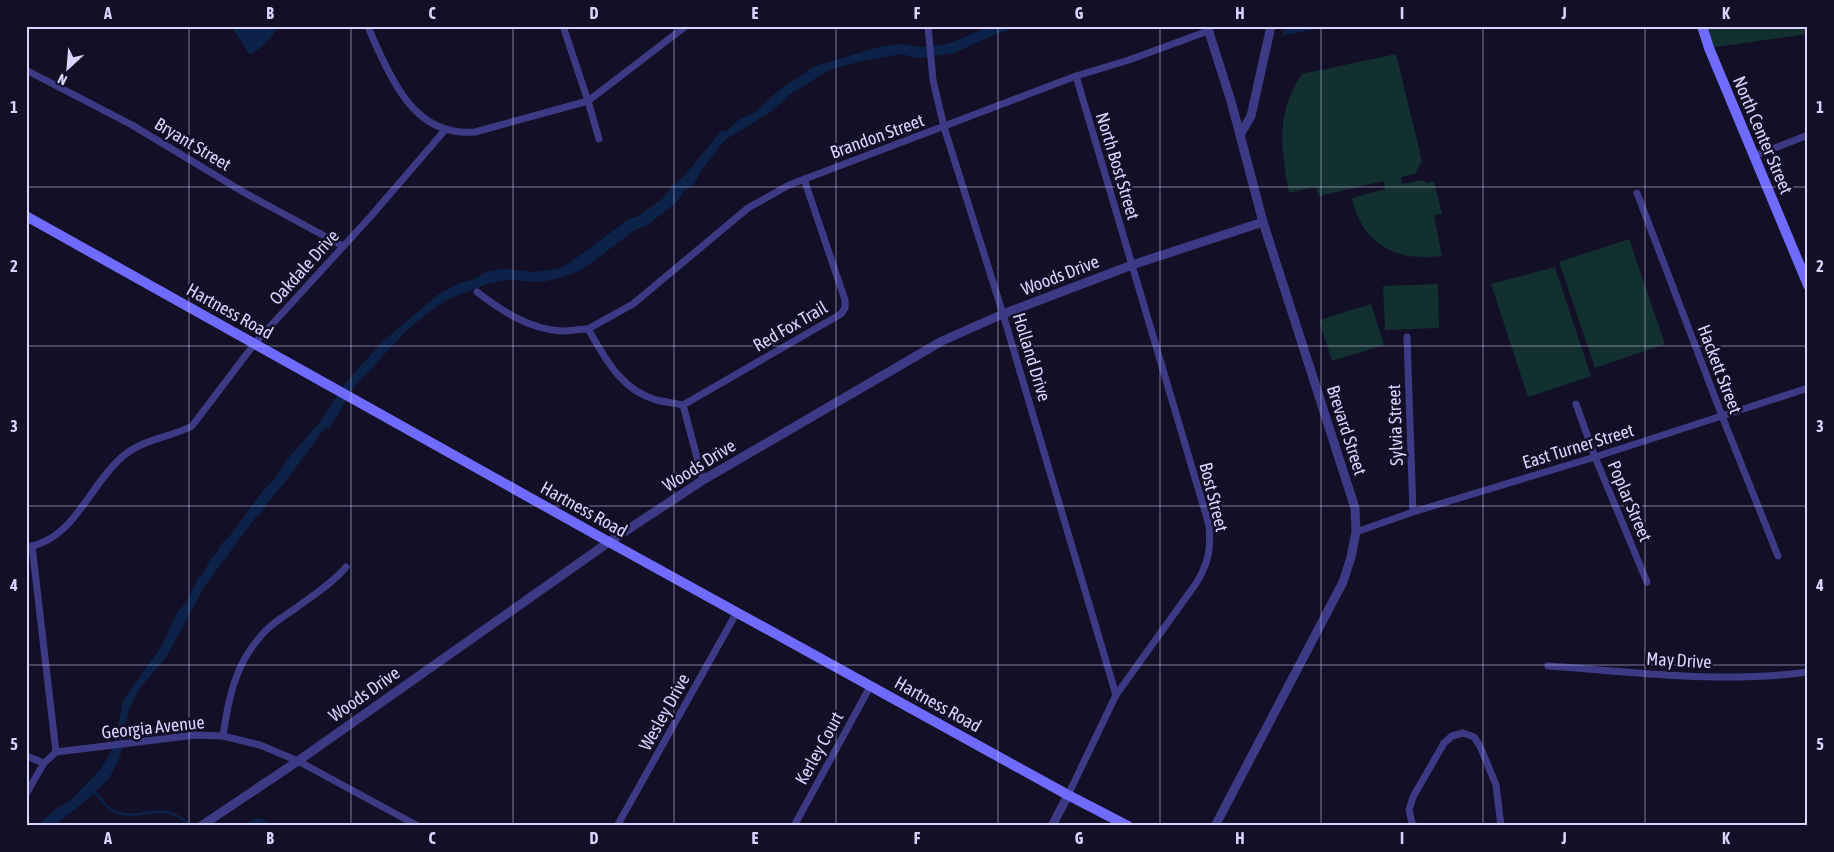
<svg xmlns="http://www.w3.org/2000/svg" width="1834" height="852" font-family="'Asap Condensed',sans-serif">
  <rect width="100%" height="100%" fill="#130f26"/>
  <g fill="#12302f">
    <polygon points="1705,26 1808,26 1808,34 1709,48"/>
    <path d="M1396 54 1422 161 1415 174 1401 177 1402 184 1422 180 1428 183 1434 181 1442 214 1434 215 1442 256C1397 262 1362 245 1352 198L1385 189 1384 181 1319 196 1316 187 1289 193C1281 149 1275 114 1302 74Z"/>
    <polygon points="1629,239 1665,344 1595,368 1559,262"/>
    <polygon points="1555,267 1591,376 1528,397 1491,284"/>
    <polygon points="1438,284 1439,328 1385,330 1383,286"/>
    <polygon points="1371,304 1384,345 1332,361 1319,320"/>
  </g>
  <g fill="#0c2248">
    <path d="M231 26H277C275 37 259 49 250 55Z"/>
    <polygon points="990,26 1021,26 989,37 954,53 918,58 901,54 862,61 829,70 789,95 772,111 725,140 701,171 694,184 683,192 677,202 646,226 636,229 582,270 563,277 542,282 508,280 490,283 446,300 436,307 408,329 354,387 330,428 325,428 282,486 268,502 262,512 256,517 204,587 167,656 141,687 132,703 127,716 121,754 109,779 89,798 54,826 37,826 57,808 70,801 100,770 111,752 124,699 161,647 177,613 187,601 198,578 203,574 211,558 217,553 221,544 229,537 264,489 273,481 286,461 319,423 347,381 382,342 440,293 460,283 472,280 486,272 504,269 535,272 561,268 571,262 629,219 639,216 663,198 672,186 685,175 721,131 726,131 740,119 756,112 779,90 815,66 883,46 904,44 921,47 941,45 953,42"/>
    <polygon points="1296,26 1330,26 1282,36 1284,29"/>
    <polygon points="260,818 274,826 243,826 254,819"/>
  </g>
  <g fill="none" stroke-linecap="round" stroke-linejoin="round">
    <g stroke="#0c2248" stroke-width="2.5">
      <polyline points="1321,28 1332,26"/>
      <path d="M93 791C101 797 105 808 115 812 131 819 148 810 165 812 175 813 184 820 192 826"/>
    </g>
    <g stroke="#3d3a85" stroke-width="7">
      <path d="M368 26C372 37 377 48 382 58 401 99 425 136 475 132L588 101 686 26"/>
      <polyline points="563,26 588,101 599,139"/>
      <polyline points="928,26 933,80 944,127 1003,314 1116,695"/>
      <polyline points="26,70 132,125 245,193 343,246"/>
      <polyline points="1754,156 1808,135"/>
      <polyline points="1637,193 1722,416 1778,556"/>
      <path d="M477 292C502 311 529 329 561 331 570 331 579 329 588 329 606 359 620 389 656 400 665 402 674 403 683 405L703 480"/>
      <polyline points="588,329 633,304 748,208 789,185 1076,76 1129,60 1208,31"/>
      <polyline points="1407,337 1413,512"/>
      <polyline points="1576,404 1595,457 1647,582"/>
      <polyline points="683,405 841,314 845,308 845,300 804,179"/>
      <polyline points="1356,532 1413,512 1595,457 1808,388"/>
      <polyline points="32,546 56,752"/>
      <path d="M26 547C74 541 89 485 122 457 142 439 169 438 192 426L255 343 371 216 445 130"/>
      <path d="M1548 666C1634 672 1722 684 1808 672"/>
      <path d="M223 736C228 700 235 665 260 637 269 625 283 617 296 608 313 595 332 584 346 567"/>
      <polyline points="26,756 44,763 56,752 196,735 223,736 260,745 298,761 418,826"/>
      <polyline points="26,794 44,763"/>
      <path d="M1068 795 1116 695 1197 582C1209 561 1211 549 1209 525L1076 76"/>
      <polyline points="617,826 737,612"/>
      <polyline points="794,826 871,685"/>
      <polyline points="1415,826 1412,823 1409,810 1413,797 1444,743 1452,736 1463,733 1474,737 1480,746 1496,785 1501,826"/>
    </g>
    <g stroke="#3d3a85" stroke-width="9">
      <polyline points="1207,26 1231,101 1263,222 1355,508 1356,532 1351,557 1343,582 1215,826"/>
      <polyline points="1240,135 1251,116 1271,26"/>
      <polyline points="201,826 298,761 609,542 703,480 942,341 1003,314 1132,265 1263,222"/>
      <polyline points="1052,826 1068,795"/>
    </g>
    <g stroke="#6f6bff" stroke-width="10">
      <polyline points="1702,26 1709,48 1808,285"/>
      <polyline points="26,216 609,542 1068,795 1128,826"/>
    </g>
  </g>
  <path fill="none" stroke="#d9d4ff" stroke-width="1" stroke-opacity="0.55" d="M189 26V826M351 26V826M513 26V826M674 26V826M836 26V826M998 26V826M1160 26V826M1321 26V826M1483 26V826M1645 26V826M26 187H1808M26 346H1808M26 506H1808M26 665H1808"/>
  <g text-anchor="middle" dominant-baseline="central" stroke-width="5" stroke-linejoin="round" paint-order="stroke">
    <g font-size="18" fill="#d9d4ff" stroke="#130f26">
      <text transform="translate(1763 135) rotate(67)">North Center Street</text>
      <text transform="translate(877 136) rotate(-20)">Brandon Street</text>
      <text transform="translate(193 144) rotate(31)">Bryant Street</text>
      <text transform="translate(1118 166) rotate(73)">North Bost Street</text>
      <text transform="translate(304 267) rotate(-48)">Oakdale Drive</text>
      <text transform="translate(1060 275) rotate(-21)">Woods Drive</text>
      <text transform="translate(230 311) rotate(29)">Hartness Road</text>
      <text transform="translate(790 326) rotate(-30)">Red Fox Trail</text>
      <text transform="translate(1032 357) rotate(73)">Holland Drive</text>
      <text transform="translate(1720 369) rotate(69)">Hackett Street</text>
      <text transform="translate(1395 425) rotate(-92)">Sylvia Street</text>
      <text transform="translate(1347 430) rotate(72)">Brevard Street</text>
      <text transform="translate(1578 446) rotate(-17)">East Turner Street</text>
      <text transform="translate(699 465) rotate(-32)">Woods Drive</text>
      <text transform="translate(1214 497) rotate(76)">Bost Street</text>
      <text transform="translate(1630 501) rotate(67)">Poplar Street</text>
      <text transform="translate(584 509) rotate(29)">Hartness Road</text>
      <text transform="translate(1679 660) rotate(3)">May Drive</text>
      <text transform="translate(364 694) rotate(-35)">Woods Drive</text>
      <text transform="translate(938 704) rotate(29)">Hartness Road</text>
      <text transform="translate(664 712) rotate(-61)">Wesley Drive</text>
      <text transform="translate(153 727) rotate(-6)">Georgia Avenue</text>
      <text transform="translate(819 748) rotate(-61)">Kerley Court</text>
    </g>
  </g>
  <rect width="1834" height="852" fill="none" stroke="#130f26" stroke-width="55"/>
  <g transform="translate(68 68) rotate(206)" stroke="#130f26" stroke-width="4" paint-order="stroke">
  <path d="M0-4L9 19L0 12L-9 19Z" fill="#d9d4ff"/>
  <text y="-8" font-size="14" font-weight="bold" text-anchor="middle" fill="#d9d4ff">N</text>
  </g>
  <rect x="28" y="28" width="1778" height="796" fill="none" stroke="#d9d4ff" stroke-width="2"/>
  <g font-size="16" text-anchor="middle" font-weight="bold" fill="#d9d4ff">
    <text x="108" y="19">A</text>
    <text x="270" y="19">B</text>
    <text x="432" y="19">C</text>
    <text x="594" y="19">D</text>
    <text x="755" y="19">E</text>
    <text x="917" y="19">F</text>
    <text x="1079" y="19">G</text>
    <text x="1240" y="19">H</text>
    <text x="1402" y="19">I</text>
    <text x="1564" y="19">J</text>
    <text x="1726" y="19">K</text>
    <text x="14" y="113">1</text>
    <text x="1820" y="113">1</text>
    <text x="14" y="272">2</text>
    <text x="1820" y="272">2</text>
    <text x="14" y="432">3</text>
    <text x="1820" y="432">3</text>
    <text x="14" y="591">4</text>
    <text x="1820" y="591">4</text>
    <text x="14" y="750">5</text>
    <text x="1820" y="750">5</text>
    <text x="108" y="844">A</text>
    <text x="270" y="844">B</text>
    <text x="432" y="844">C</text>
    <text x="594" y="844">D</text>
    <text x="755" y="844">E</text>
    <text x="917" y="844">F</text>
    <text x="1079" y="844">G</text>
    <text x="1240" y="844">H</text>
    <text x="1402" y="844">I</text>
    <text x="1564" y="844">J</text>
    <text x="1726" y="844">K</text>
  </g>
</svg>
